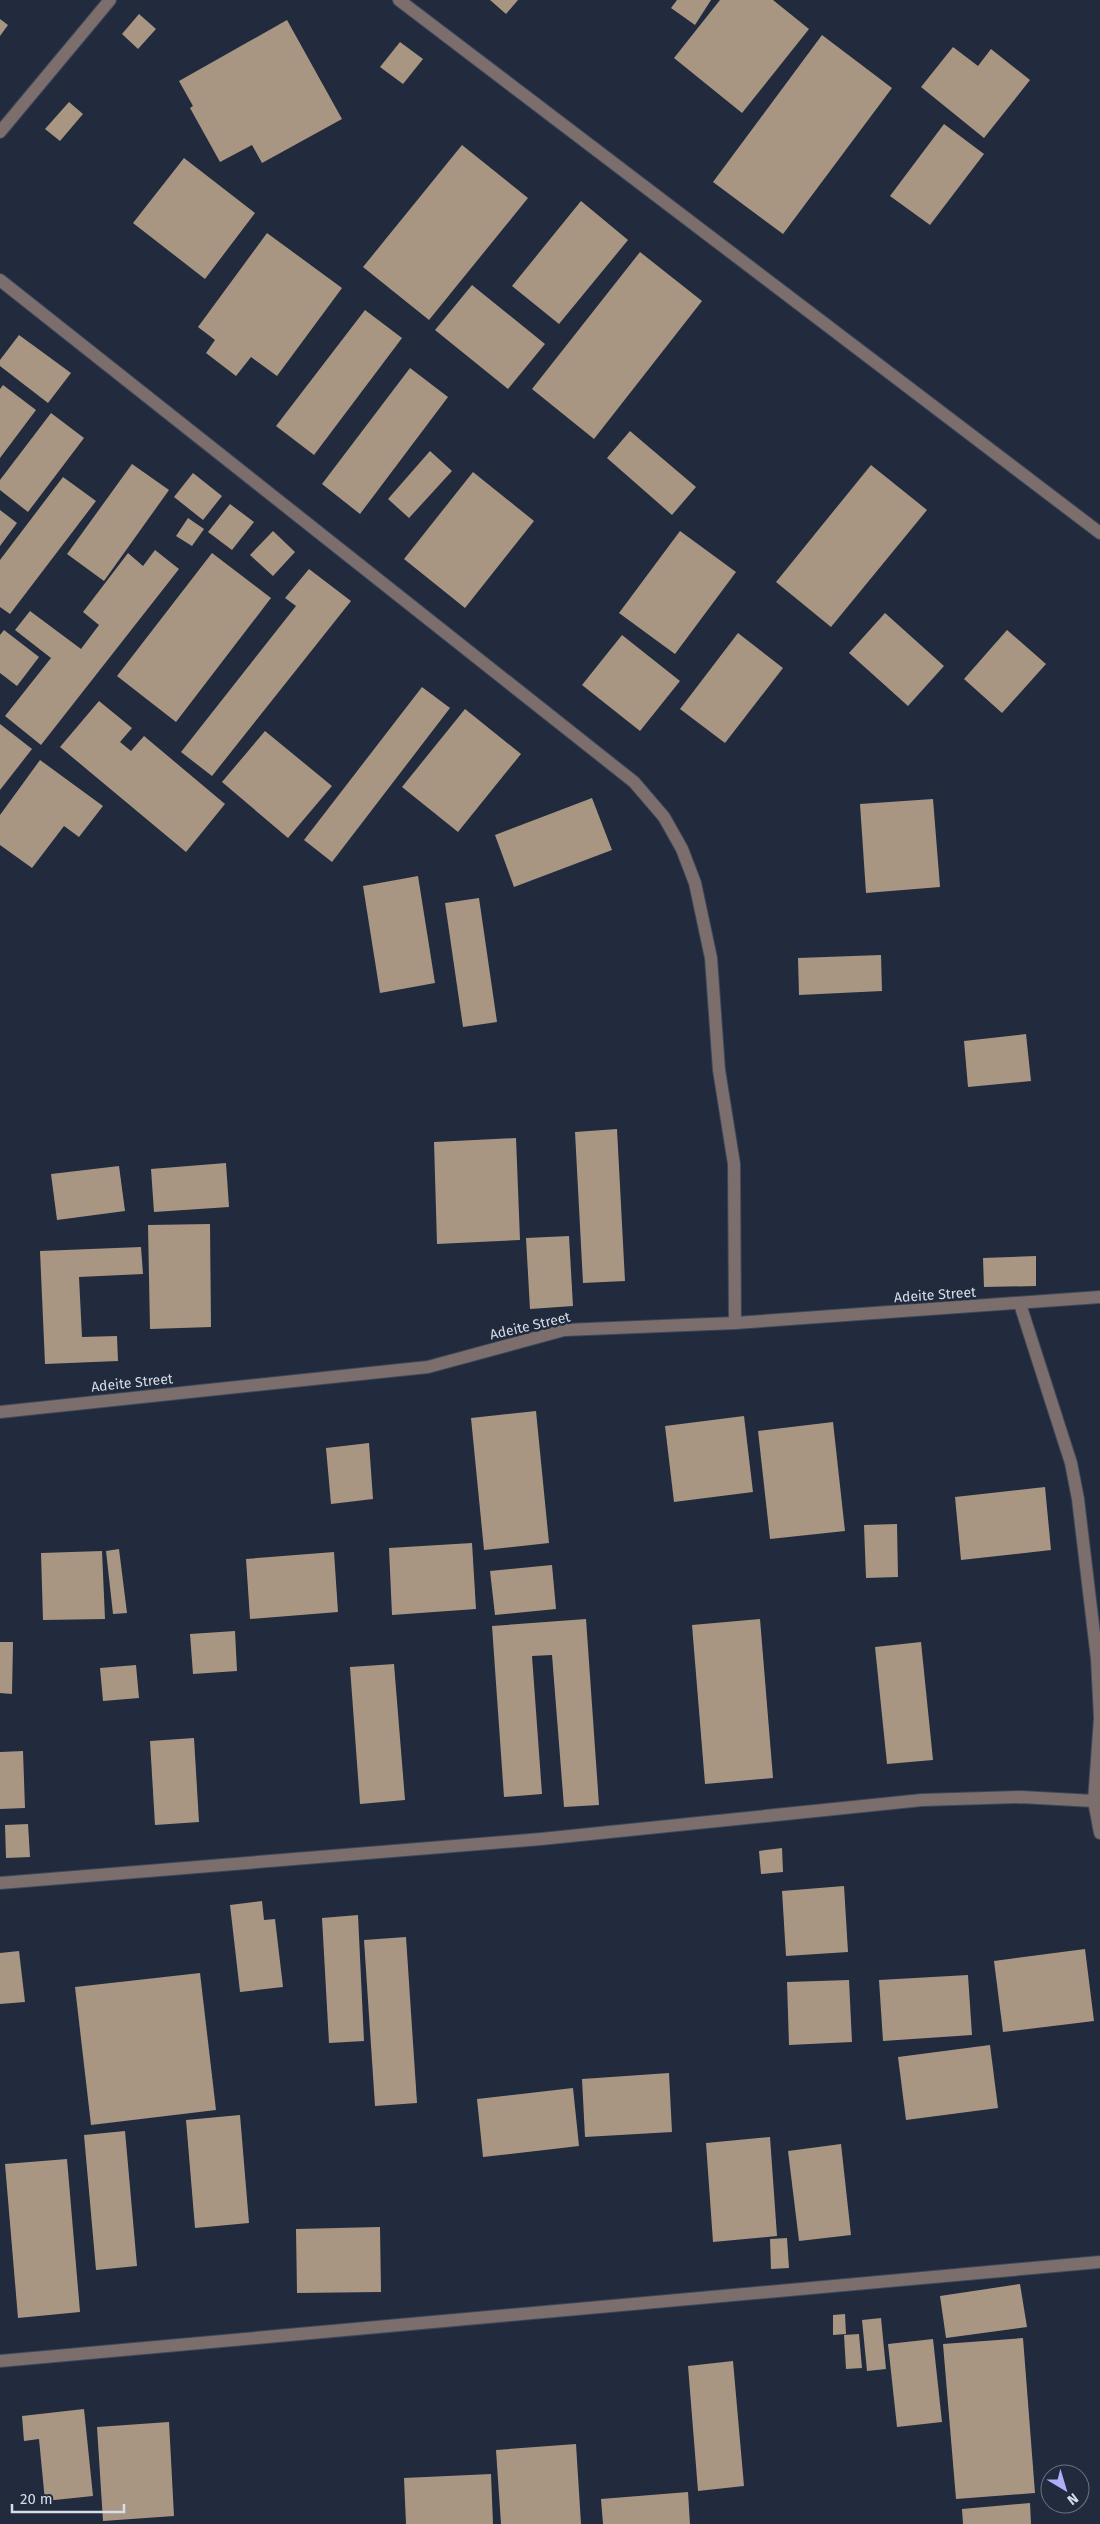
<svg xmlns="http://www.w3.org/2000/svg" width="1100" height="2524" font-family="'Fira Sans',sans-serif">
  <rect width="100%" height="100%" fill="#212b3d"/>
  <g fill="#a89682">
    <polygon points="490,0 518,0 506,14"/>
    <polygon points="677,0 711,0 695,25 671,8"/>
    <polygon points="720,0 773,0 809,29 742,113 674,58"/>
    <polygon points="139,14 156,29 138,49 122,34"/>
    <polygon points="0,19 8,25 0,36"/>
    <polygon points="287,20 342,119 262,163 252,145 220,162 190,108 193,106 179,81"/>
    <polygon points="822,35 892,88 783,234 713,182"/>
    <polygon points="400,42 423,59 403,84 380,67"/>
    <polygon points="953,47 978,66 991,49 1030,80 984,138 921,87"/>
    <polygon points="69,102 83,114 60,141 45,129"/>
    <polygon points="944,124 984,154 930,225 890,196"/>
    <polygon points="462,145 528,198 429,320 363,267"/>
    <polygon points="184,158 255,213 205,279 133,223"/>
    <polygon points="581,201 628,240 559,324 512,286"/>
    <polygon points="267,233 342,288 277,376 251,357 236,376 206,353 215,340 198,327"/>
    <polygon points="640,252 702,301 594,439 532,389"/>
    <polygon points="472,285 545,344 508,389 435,330"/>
    <polygon points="365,310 402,338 314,455 276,426"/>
    <polygon points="19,335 71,373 48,403 0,366 0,360"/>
    <polygon points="410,368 448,397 360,514 322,484"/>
    <polygon points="3,385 36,410 0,458 0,389"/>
    <polygon points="51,413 84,438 28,512 0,490 0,480"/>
    <polygon points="630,431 696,487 672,515 607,458"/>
    <polygon points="430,451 452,471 409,518 388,499"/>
    <polygon points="132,464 169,490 104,581 67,554"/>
    <polygon points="871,465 927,510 831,627 776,582"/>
    <polygon points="473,472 534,521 465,608 404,559"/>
    <polygon points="193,473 222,496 203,520 174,497"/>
    <polygon points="63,477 96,501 10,614 0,607 0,560"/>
    <polygon points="230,504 254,522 232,550 208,532"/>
    <polygon points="0,510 17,523 0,546"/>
    <polygon points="188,518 204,529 192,546 176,536"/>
    <polygon points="273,531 295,552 273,576 250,555"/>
    <polygon points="680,531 736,572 675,654 619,613"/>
    <polygon points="155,550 179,569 41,745 5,716 51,658 15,630 30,611 81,649 99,625 83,612 128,553 143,566"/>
    <polygon points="212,553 271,598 176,722 117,676"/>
    <polygon points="309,569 351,601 212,776 181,752 296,606 285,598"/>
    <polygon points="885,613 944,666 908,706 849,653"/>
    <polygon points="4,630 39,657 17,686 0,673 0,635"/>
    <polygon points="1007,630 1046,664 1002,713 964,679"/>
    <polygon points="738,633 783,668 725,743 680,709"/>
    <polygon points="622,635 680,681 640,731 582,685"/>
    <polygon points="422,687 450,708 332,862 304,840"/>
    <polygon points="99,701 132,728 120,742 131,751 144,736 225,804 186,852 60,747"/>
    <polygon points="465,709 521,754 458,832 402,787"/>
    <polygon points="0,724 32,749 0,790"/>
    <polygon points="265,731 332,786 288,838 222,782"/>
    <polygon points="40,760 103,806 79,837 64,826 32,868 0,845 0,815"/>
    <polygon points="592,798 612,850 514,887 495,835"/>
    <polygon points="933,799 940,887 866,893 860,804"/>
    <polygon points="418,876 435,983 380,993 363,886"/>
    <polygon points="479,898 497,1022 463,1027 445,903"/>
    <polygon points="881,955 882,991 799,995 798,958"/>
    <polygon points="1026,1034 1031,1081 968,1087 964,1041"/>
    <polygon points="617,1129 625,1281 583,1283 575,1132"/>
    <polygon points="516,1138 520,1240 437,1244 434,1142"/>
    <polygon points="226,1163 229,1207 154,1212 151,1169"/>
    <polygon points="119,1166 125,1211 57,1220 51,1174"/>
    <polygon points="210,1224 211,1327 150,1329 148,1225"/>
    <polygon points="569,1236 573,1306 530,1309 526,1238"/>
    <polygon points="141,1247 143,1274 79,1277 82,1337 117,1336 118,1361 45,1364 40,1251"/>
    <polygon points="1036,1256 1036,1286 984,1287 983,1258"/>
    <polygon points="536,1411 549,1543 484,1550 471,1418"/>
    <polygon points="744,1416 753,1492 674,1502 665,1426"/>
    <polygon points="833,1422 845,1531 770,1539 758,1431"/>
    <polygon points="369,1443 373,1499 331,1504 326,1448"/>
    <polygon points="1045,1487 1051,1550 961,1560 955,1497"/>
    <polygon points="897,1524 898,1577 866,1578 864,1525"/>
    <polygon points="472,1543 476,1609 392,1615 389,1548"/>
    <polygon points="119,1549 127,1613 113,1614 106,1551"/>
    <polygon points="102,1551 105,1619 43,1620 41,1553"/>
    <polygon points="334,1552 338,1612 250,1619 246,1559"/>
    <polygon points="552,1565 556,1609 495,1615 490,1571"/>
    <polygon points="586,1619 599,1805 564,1807 552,1655 532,1656 542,1794 504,1797 492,1626"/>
    <polygon points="760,1619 773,1778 705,1784 692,1625"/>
    <polygon points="235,1631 237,1671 193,1674 190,1634"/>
    <polygon points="0,1642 13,1642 12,1694 0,1693"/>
    <polygon points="921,1642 933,1760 887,1764 875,1647"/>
    <polygon points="394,1664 405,1800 360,1804 350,1667"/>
    <polygon points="136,1665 139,1698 103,1701 100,1668"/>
    <polygon points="194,1738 199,1822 155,1825 150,1741"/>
    <polygon points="23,1751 25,1808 0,1809 0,1752"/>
    <polygon points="28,1824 30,1857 6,1858 5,1825"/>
    <polygon points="782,1848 783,1872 761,1874 759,1851"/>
    <polygon points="844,1886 848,1952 786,1956 782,1891"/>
    <polygon points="262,1901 264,1920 275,1919 283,1987 240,1992 230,1905"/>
    <polygon points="358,1915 364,2041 329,2043 322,1918"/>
    <polygon points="406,1937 417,2103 375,2106 364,1940"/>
    <polygon points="1085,1949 1094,2021 1003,2032 994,1961"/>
    <polygon points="19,1951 25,2002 0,2004 0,1953"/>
    <polygon points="200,1973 216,2110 91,2125 75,1987"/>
    <polygon points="968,1975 972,2035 883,2041 879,1980"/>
    <polygon points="849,1980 852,2042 789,2045 787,1982"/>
    <polygon points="990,2045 998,2108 906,2120 898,2057"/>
    <polygon points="669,2073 672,2132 585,2137 582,2079"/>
    <polygon points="573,2088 579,2146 483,2157 477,2099"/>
    <polygon points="240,2115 249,2223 195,2228 186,2120"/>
    <polygon points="125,2131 137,2266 96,2270 84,2135"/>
    <polygon points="770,2137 777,2236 713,2242 706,2143"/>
    <polygon points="841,2144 851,2235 799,2241 788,2151"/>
    <polygon points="67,2159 80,2312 18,2318 5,2164"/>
    <polygon points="380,2227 381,2292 297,2293 296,2229"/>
    <polygon points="787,2238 789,2268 771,2269 770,2239"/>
    <polygon points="1020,2284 1027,2327 946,2338 940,2296"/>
    <polygon points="845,2314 846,2334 833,2335 833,2315"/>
    <polygon points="881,2318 886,2369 867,2371 862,2320"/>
    <polygon points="859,2334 862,2368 846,2369 844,2335"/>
    <polygon points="1023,2338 1035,2493 956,2499 943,2344"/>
    <polygon points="933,2339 942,2422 897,2427 888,2344"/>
    <polygon points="733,2361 744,2486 698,2491 688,2366"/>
    <polygon points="84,2409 93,2496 45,2501 39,2439 24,2441 22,2416"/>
    <polygon points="169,2422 174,2516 103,2521 97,2427"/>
    <polygon points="576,2444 581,2524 501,2524 496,2450"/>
    <polygon points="491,2474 493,2524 406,2524 404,2478"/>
    <polygon points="688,2492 690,2524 603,2524 601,2499"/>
    <polygon points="1030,2503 1031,2524 963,2524 962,2509"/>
  </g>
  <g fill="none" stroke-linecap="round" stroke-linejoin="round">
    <g stroke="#3e4759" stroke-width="14">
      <g id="minor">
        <polyline points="399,0 1100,533"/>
        <polyline points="0,132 110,0"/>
        <polyline points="0,280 634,782 664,817 682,849 695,883 711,958 719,1070 734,1164 735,1323"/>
        <polyline points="1020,1304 1071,1463 1078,1499 1097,1659 1100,1718 1094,1801 1100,1833"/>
        <polyline points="0,1412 428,1367 564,1330 735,1323 1100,1297"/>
        <polyline points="0,1883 541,1839 922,1800 1021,1797 1094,1801"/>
        <polyline points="0,2361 1100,2262"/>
      </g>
    </g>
    <use href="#minor" stroke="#7b6e6c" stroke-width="12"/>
  </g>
  <g text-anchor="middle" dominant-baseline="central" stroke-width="5" stroke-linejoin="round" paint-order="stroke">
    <g font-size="14" fill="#d6dde9" stroke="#212b3d">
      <text transform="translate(935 1295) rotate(-4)">Adeite Street</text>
      <text transform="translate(530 1326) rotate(-13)">Adeite Street</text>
      <text transform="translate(132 1383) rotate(-6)">Adeite Street</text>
    </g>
  </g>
  <g transform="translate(1065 2489) rotate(142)"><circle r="24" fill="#212b3d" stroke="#697282"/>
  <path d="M0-4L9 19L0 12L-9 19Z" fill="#afaefa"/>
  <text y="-8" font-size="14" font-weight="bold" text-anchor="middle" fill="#d6dde9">N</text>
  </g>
  <path d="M12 2504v8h112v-8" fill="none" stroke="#d6dde9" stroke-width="2.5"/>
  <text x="20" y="2504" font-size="15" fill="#d6dde9" stroke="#212b3d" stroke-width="4" paint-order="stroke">20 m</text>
</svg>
